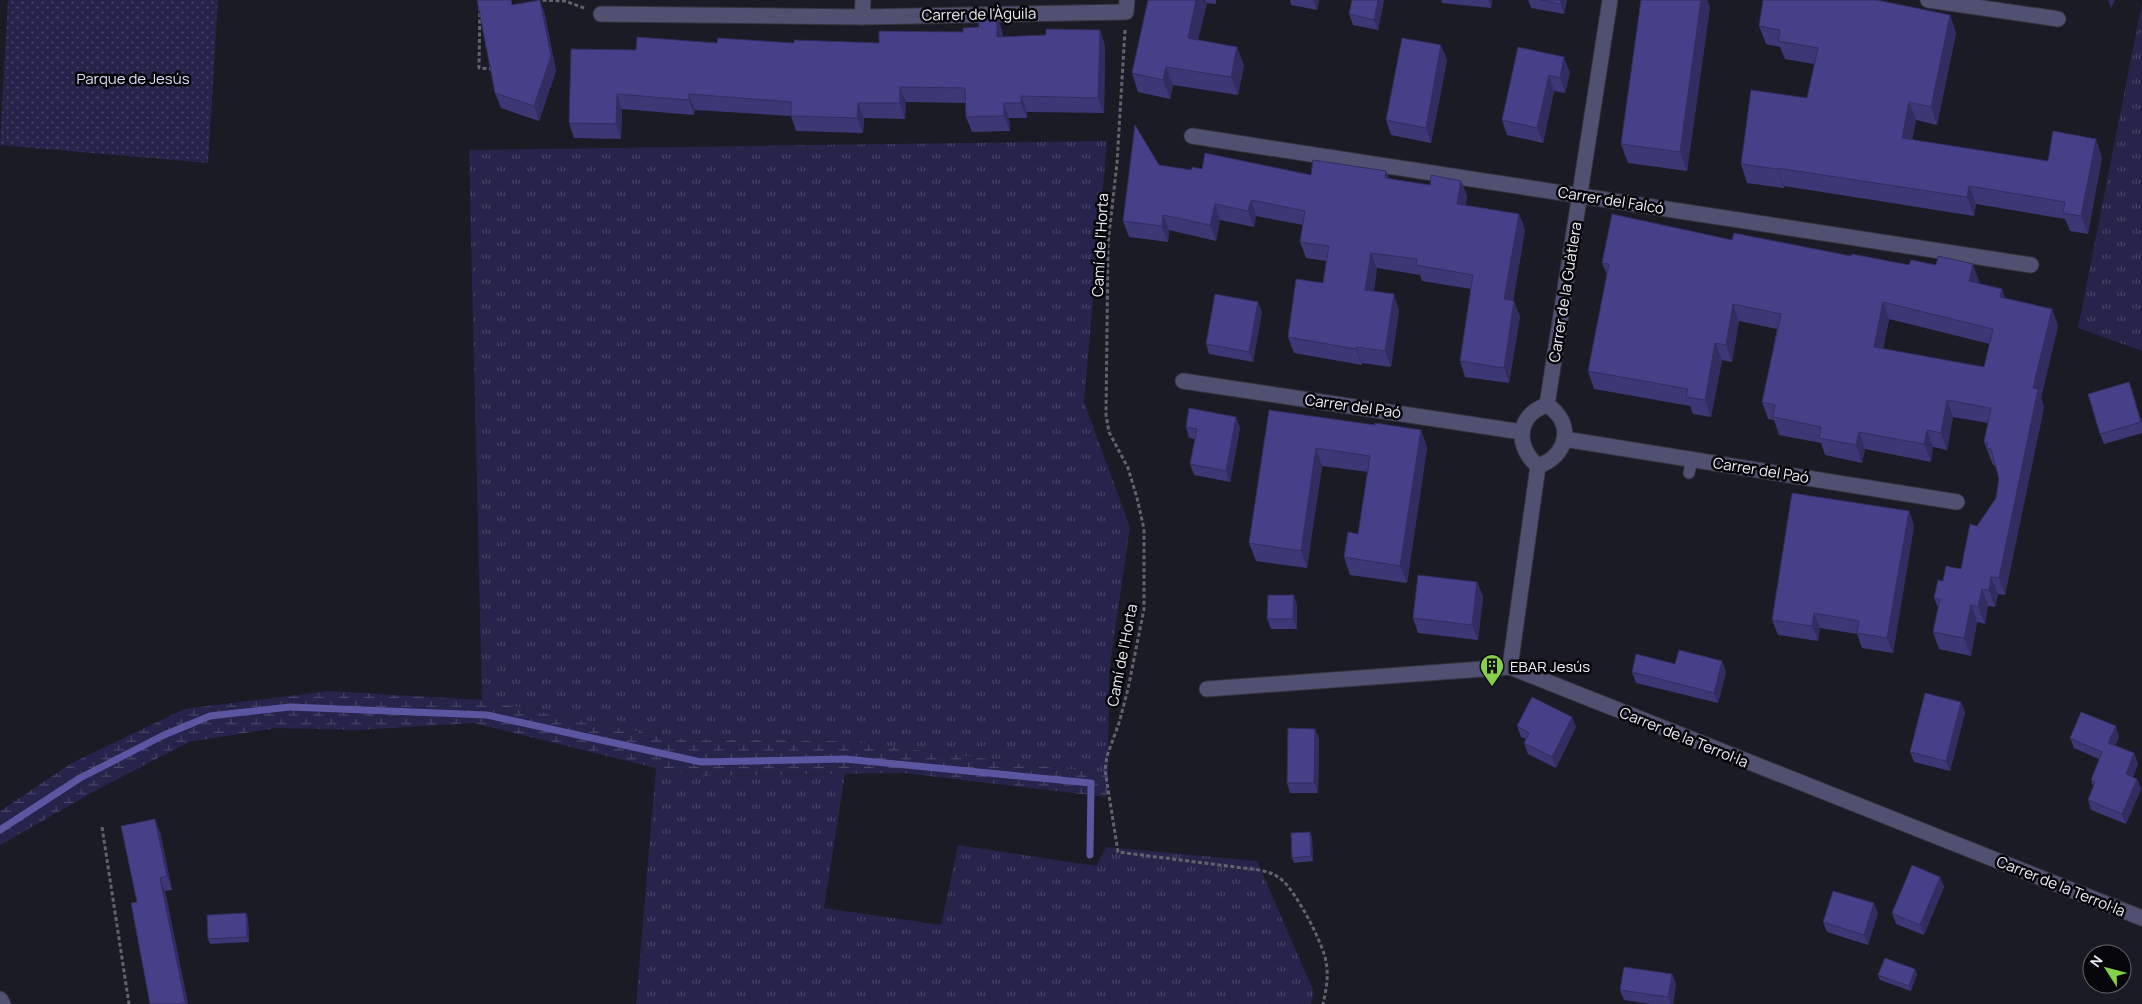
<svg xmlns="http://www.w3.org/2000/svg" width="2142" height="1004" font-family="Manrope,sans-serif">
  <defs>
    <pattern id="grass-tufts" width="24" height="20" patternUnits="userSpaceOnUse" patternTransform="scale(1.25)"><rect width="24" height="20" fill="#26244b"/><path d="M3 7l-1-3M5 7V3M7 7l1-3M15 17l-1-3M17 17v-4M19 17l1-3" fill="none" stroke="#464466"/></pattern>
    <pattern id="wetland-marsh" width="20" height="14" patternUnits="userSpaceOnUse" patternTransform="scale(1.25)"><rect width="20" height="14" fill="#26244b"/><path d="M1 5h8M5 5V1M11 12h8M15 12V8" fill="none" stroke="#464466"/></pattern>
    <pattern id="park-dots" width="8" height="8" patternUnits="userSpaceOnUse" patternTransform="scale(1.25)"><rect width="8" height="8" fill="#26244b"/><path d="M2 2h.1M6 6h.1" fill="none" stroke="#464466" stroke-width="1.8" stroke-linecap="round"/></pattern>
  </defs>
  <rect width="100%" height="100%" fill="#1a1b25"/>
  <g fill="url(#grass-tufts)">
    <polygon points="2142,3 2142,351 2078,328"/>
    <polygon points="1107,141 1084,402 1130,527 1109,672 1108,774 845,741 675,739 482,700 469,150"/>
    <polygon points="656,768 703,776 845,774 824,908 941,925 958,845 1096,866 1106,847 1257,861 1314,992 1311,1004 636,1004"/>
  </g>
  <polygon fill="url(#wetland-marsh)" points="329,691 482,700 675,739 845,741 1108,774 1107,797 904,773 703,776 656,768 474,723 358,730 276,728 189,742 102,787 0,845 0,811 72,763 184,709"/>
  <polygon fill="url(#park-dots)" points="8,0 218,0 208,163 0,145"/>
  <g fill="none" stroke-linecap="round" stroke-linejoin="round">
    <polyline stroke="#5a56a0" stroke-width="7" points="0,830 80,778 164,735 210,716 290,707 487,715 701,762 845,759 1091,783 1090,855"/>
    <g stroke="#34343e" stroke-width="13">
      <polyline id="service" points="1689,473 1692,459"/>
    </g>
    <g stroke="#34343e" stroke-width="17">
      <g id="minor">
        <polyline points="863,0 862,17 1126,12 1127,0"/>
        <polyline points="1928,0 2058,19"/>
        <polyline points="601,14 862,17"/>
        <polyline points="1192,136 2031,265"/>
        <polyline points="1183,381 1522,432"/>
        <polyline points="1547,405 1610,0"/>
        <path d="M1547 405C1575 423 1568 456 1538 466 1515 447 1516 415 1547 405Z"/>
        <polyline points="1564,439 1957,502"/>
        <polyline points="1510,667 1538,466"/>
        <polyline points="1207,689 1510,667 2142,918"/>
      </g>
    </g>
    <g stroke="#34343e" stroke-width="17">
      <polyline id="tertiary" points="0,999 3,1004"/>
    </g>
    <g stroke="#61626b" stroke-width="3" stroke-dasharray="4 2.5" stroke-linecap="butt">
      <polyline points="480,0 479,68 495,69"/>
      <polyline points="536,0 565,1 584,8"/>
      <path d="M1125 30 1117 163 1108 244 1106 415 1109 432 1128 468 1137 498 1144 529V609L1128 689 1119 723 1107 756 1105 770 1118 852 1259 870C1268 872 1276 874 1283 881 1296 892 1324 945 1326 962 1329 976 1326 990 1323 1004"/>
      <polyline points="102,827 129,1004"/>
    </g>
    <use href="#service" stroke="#505070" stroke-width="11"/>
    <use href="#minor" stroke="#505070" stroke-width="15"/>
    <use href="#tertiary" stroke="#505070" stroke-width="15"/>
  </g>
  <g fill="#3c3775" fill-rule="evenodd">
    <polygon points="540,0 545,15 556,71 539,121 501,108 495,93 514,5"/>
    <polygon points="1148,0 1216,0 1216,4 1207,3 1198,40 1244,65 1238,95 1173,85 1170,99 1138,92 1132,73"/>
    <polygon points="1290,0 1319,0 1317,10 1291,5"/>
    <polygon points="1352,0 1384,0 1378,30 1353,25 1349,14"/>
    <polygon points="1441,0 1492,0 1491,8 1442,3"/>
    <polygon points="1528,0 1567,0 1564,14 1531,8"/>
    <polygon points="1641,0 1707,0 1710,7 1687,171 1628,163 1621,144"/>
    <polygon points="1950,15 1956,33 1937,125 1916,120 1912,140 2048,161 2102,157 2088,234 2070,231 2065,219 1976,204 1974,216 1784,186 1784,188 1747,183 1741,164 1807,98 1814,64 1785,59 1780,47 1766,44 1759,26"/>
    <polygon points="1002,30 1003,37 1105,45 1104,113 1027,112 1027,118 1009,118 1010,131 972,132 966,117 966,103 906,102 905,119 864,118 863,133 796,131 791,116 695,110 694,115 622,109 621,139 574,138 569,123 636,50 717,43 879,43 963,32"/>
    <polygon points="1518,47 1570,72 1565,93 1554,91 1543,143 1507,135 1502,120"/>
    <polygon points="1447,60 1431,143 1391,135 1386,120"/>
    <polygon points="1159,165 1191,170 1202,169 1389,179 1430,185 1461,181 1467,196 1466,205 1519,214 1525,230 1513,301 1514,301 1520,317 1509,383 1465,377 1460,361 1471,289 1422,281 1420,275 1377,268 1374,291 1399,310 1391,367 1362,363 1362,365 1294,353 1288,337 1323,283 1326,261 1306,258 1300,242 1303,225 1256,216 1254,227 1220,220 1216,241 1169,230 1168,242 1129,237 1123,221"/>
    <path d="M1732 240 1979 281 1978 284 2005 298 2052 309 2058 326 2041 398 2044 407 2005 595 1998 594 1995 607 1988 606 1985 624 1977 622 1971 656 1939 649 1933 632 1938 608 1934 598 1943 581 1961 569 1977 526 1996 498 1999 479 1996 466 1993 465 1984 442 1988 423 1953 417 1947 450 1933 447 1931 462 1865 449 1862 463 1825 455 1821 443 1779 435 1774 420 1768 419 1762 402 1777 329 1739 321 1732 362 1722 360 1711 417 1693 414 1690 406 1594 389 1588 371 1607 275 1602 263ZM1889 319 1990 344 1984 367 1883 349Z"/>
    <polygon points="1258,302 1262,312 1253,362 1209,354 1206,344"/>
    <polygon points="2129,382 2142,423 2142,433 2104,444 2100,434"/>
    <polygon points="1269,410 1375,425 1421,430 1427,448 1407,583 1350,575 1344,557 1358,534 1368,472 1322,466 1307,568 1256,561 1249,543"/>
    <polygon points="1236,417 1240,428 1230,482 1194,475 1190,464 1195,439 1189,438 1186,427"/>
    <polygon points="1909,511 1914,526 1893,653 1862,648 1857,634 1820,628 1818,641 1778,635 1772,620"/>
    <polygon points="1477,582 1483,597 1478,640 1418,633 1413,618"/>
    <polygon points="1297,605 1297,629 1271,629 1267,619"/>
    <polygon points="1722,661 1726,672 1718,703 1636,683 1632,672 1675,664"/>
    <polygon points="1961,702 1965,713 1950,771 1914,762 1910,752"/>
    <polygon points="1572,717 1576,727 1556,768 1528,754 1524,743 1526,739 1521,737 1517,726"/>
    <polygon points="1315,729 1319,739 1318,793 1290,793 1287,783"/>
    <polygon points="2119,737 2115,745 2134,753 2138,764 2133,777 2137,779 2141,789 2126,824 2091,810 2088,800 2093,787 2091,780 2099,759 2074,748 2070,738"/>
    <polygon points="160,832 172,890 165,891 188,1004 150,1004 137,902"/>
    <polygon points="1312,837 1313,861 1294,863 1292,858"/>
    <polygon points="1940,877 1944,887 1924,935 1896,924 1892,913"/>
    <polygon points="246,913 248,919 249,942 210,944 208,939"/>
    <polygon points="1878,913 1868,945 1827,932 1823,922"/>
    <polygon points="1915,969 1917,974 1911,991 1880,980 1878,975"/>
    <polygon points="1672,974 1676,984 1673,1004 1650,1004 1624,1000 1620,990"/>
  </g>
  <g fill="#312d5f">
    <polygon points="540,0 545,15 556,71 539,121 534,106"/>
    <polygon points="1196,0 1205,0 1207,3 1194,56 1188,38"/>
    <polygon points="1313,0 1319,0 1317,10"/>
    <polygon points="1378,0 1384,0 1378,30 1374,20"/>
    <polygon points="1488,0 1492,0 1491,8"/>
    <polygon points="1561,0 1567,0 1564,14 1561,4"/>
    <polygon points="1701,0 1707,0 1710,7 1687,171 1680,152"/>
    <polygon points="2108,0 2115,0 2111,8"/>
    <polygon points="997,14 1002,30 1003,52 997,37"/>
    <polygon points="1950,15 1956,33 1937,125 1931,107"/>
    <polygon points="1100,30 1105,45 1104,113 1098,98"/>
    <polygon points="1441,45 1447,60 1431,143 1426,128"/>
    <polygon points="1237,47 1244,65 1238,95 1231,77"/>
    <polygon points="1564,57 1570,72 1565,93 1560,78"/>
    <polygon points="1166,67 1173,85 1170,99 1163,80"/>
    <polygon points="1549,75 1554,91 1543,143 1537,128"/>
    <polygon points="900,87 906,102 905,119 900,103"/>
    <polygon points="617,94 622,109 621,139 616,124"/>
    <polygon points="689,94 695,110 694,115 689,100"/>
    <polygon points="1021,96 1027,112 1027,118 1021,103"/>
    <polygon points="1909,102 1916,120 1909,156 1902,138"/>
    <polygon points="858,103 864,118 863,133 857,118"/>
    <polygon points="1004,103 1009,118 1010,131 1004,116"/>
    <polygon points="2096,139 2102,157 2088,234 2081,216"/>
    <polygon points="1777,168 1784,186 1784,188 1777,169"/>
    <polygon points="1386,171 1392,186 1385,178"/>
    <polygon points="1461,181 1467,196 1463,219 1457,204"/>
    <polygon points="1969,186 1976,204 1974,216 1967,197"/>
    <polygon points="1251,200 1256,216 1254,227 1248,211"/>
    <polygon points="1215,204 1220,220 1216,241 1210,225"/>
    <polygon points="1519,214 1525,230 1510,315 1504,299"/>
    <polygon points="1163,215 1169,230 1168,242 1162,226"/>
    <polygon points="1371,253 1377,268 1371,306 1365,290"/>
    <polygon points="1973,264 1979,281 1975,299 1969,281"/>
    <polygon points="2002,289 2008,306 2000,297"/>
    <polygon points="1394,294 1399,310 1391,367 1385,351"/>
    <polygon points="1514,301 1520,317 1509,383 1504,368"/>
    <polygon points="1258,302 1262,312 1253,362 1249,352"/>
    <polygon points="1883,302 1889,319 1880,364 1874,347"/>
    <polygon points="1733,304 1739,321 1732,362 1726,345"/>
    <polygon points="2052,309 2058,326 2041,398 2044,407 2005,595 1999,578 2033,388"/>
    <polygon points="1715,343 1722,360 1711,417 1705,400"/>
    <polygon points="1356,347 1362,363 1362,365 1356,349"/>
    <polygon points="2129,382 2133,392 2142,425 2141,422"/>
    <polygon points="1947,400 1953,417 1947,450 1941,433"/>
    <polygon points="1236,417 1240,428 1230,482 1226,471"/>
    <polygon points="1421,430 1427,448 1407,583 1400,566"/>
    <polygon points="1927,430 1933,447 1931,462 1924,444"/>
    <polygon points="1859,432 1865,449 1862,463 1856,445"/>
    <polygon points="1316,448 1322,466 1307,568 1301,551"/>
    <polygon points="1909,511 1914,526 1893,653 1887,638"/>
    <polygon points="1991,577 1998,594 1995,607 1989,590"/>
    <polygon points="1477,582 1483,597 1478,640 1472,625"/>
    <polygon points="1982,589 1988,606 1985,624 1978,607"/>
    <polygon points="1294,595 1297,605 1297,629 1293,619"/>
    <polygon points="1971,605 1977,622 1971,656 1964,638"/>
    <polygon points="1814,613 1820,628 1818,641 1812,626"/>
    <polygon points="1722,661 1726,672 1718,703 1714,693"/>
    <polygon points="1961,702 1965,713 1950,771 1946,761"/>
    <polygon points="1572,717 1576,727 1556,768 1552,757"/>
    <polygon points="2116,726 2119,737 2112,753 2108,743"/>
    <polygon points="1315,729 1319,739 1318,793 1314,783"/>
    <polygon points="2134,753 2138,764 2130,785 2126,774"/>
    <polygon points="2137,779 2141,789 2126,824 2122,814"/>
    <polygon points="155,819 160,832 172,890 167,876"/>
    <polygon points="1310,832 1312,837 1313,861 1311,856"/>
    <polygon points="1940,877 1944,887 1924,935 1920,925"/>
    <polygon points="160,878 165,891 188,1004 186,1004 185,1002"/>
    <polygon points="1874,903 1878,913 1868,945 1864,935"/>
    <polygon points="246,913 248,919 249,942 247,937"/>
    <polygon points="1915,969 1917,974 1911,991 1909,986"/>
    <polygon points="1672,974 1676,984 1673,1004 1671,1004 1668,997"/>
  </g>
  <g fill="#464088" stroke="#312d5f" fill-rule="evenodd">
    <polygon points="477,0 511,0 512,5 540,0 551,56 534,106 495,93"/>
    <polygon points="1148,0 1196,0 1188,38 1237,47 1231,77 1166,67 1163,80 1132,73"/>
    <polygon points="1352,0 1378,0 1374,20 1349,14"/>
    <polygon points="1540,0 1561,0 1561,4"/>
    <polygon points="1641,0 1701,0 1680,152 1621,144"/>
    <polygon points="1763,0 1877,0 1950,15 1931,107 1909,102 1902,138 2048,161 2053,131 2096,139 2081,216 2063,213 2065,202 1969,186 1967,197 1777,168 1777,169 1741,164 1751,90 1807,98 1818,48 1778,41 1780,30 1759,26"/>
    <polygon points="997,14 997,37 1046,35 1046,29 1100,30 1098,98 1021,96 1021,103 1004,103 1004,116 966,117 965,88 900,87 900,103 858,103 857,118 791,116 791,102 689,94 689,100 617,94 616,124 569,123 571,49 636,50 637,37 717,43 718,38 794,43 794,40 879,43 879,31 963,32 963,28 979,27 978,15"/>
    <polygon points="1402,38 1441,45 1426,128 1386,120"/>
    <polygon points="1518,47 1564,57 1560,78 1549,75 1537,128 1502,120"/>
    <polygon points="1135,125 1159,165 1191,170 1192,167 1202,169 1205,153 1311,175 1313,160 1386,171 1385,178 1430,185 1431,175 1461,181 1457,204 1519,214 1504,299 1514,301 1504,368 1460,361 1473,275 1416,265 1417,259 1371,253 1365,290 1394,294 1385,351 1356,347 1356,349 1288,337 1296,279 1323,283 1329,246 1300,242 1305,211 1251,200 1248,211 1215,204 1210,225 1163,215 1162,226 1123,221"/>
    <path d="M1612 214 1732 240 1734 233 1851 256 1852 254 1909 265 1911 260 1936 265 1938 256 1973 264 1969 281 2002 289 2000 297 2052 309 2033 388 2038 389 1999 578 1991 577 1989 590 1982 589 1978 607 1971 605 1964 638 1933 632 1940 599 1934 598 1938 580 1943 581 1946 566 1961 569 1970 524 1977 526 1996 498 1999 479 1991 449 1986 448 1988 443 1984 442 1991 408 1947 400 1941 433 1927 430 1924 444 1859 432 1856 445 1819 438 1821 427 1773 417 1775 405 1762 402 1781 314 1733 304 1726 345 1715 343 1705 400 1686 397 1688 389 1588 371 1609 264 1602 263ZM1883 302 1993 329 1984 367 1874 347Z"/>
    <polygon points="1215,294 1258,302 1249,352 1206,344"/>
    <polygon points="2129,382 2141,422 2100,434 2088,394"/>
    <polygon points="1189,408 1236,417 1226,471 1190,464 1197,429 1186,427"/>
    <polygon points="1269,410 1375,425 1375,423 1421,430 1400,566 1344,557 1348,532 1358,534 1370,456 1316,448 1301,551 1249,543"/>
    <polygon points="1792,493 1909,511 1887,638 1857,633 1859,621 1814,613 1812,626 1772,620"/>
    <polygon points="1418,575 1477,582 1472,625 1413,618"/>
    <polygon points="1268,595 1294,595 1293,619 1267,619"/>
    <polygon points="1679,650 1722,661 1714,693 1632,672 1636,654 1675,664"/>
    <polygon points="1925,693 1961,702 1946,761 1910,752"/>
    <polygon points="1532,697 1572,717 1552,757 1524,743 1529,733 1517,726"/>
    <polygon points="2081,712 2116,726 2108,743 2134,753 2126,774 2137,779 2122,814 2088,800 2095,782 2091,780 2102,752 2070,738"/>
    <polygon points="1288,728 1315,729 1314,783 1287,783"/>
    <polygon points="155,819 167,876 160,878 185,1002 177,1004 150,1004 131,903 137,902 121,826"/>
    <polygon points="1310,832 1311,856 1292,858 1291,833"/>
    <polygon points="1912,865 1940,877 1920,925 1892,913"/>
    <polygon points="1833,891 1874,903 1864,935 1823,922"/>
    <polygon points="246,913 247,937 208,939 207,915"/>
    <polygon points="1885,958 1915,969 1909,986 1878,975"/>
    <polygon points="1624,967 1672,974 1668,997 1620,990"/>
  </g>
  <defs>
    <g id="building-pin" transform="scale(1.25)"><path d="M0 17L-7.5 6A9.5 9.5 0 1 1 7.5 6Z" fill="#86cf4c" stroke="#06060a"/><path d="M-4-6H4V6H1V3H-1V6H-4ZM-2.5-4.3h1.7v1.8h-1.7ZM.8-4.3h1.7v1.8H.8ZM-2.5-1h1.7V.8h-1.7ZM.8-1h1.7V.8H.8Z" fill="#111"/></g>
  </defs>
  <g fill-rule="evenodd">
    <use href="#building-pin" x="1492" y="666"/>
  </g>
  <g text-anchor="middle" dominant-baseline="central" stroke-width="5" stroke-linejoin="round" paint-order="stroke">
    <g font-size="15" fill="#efeff7" stroke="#06060a">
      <text transform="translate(979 14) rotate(-1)">Carrer de l'Àguila</text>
      <text transform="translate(1611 200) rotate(9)">Carrer del Falcó</text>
      <text transform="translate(1100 245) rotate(-87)">Camí de l'Horta</text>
      <text transform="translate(1565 292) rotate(-81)">Carrer de la Guàtlera</text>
      <text transform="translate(1353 406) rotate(8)">Carrer del Paó</text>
      <text transform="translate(1761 470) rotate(9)">Carrer del Paó</text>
      <text transform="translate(1122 655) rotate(-79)">Camí de l'Horta</text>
      <text transform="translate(1684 737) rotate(22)">Carrer de la Terrol·la</text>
      <text transform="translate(2061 886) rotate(22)">Carrer de la Terrol·la</text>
    </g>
    <g font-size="15" fill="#dbdcf1" stroke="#06060a">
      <text x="133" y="78">Parque de Jesús</text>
    </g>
    <g font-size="15" fill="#efeff7" stroke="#06060a" text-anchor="start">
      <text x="1510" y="666">EBAR Jesús</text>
    </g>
  </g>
  <g transform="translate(2107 969) rotate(306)"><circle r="24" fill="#06060a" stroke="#636369"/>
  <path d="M0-4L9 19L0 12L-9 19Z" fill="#86cf4c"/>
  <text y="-8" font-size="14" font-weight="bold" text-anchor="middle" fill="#efeff7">N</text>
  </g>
</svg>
